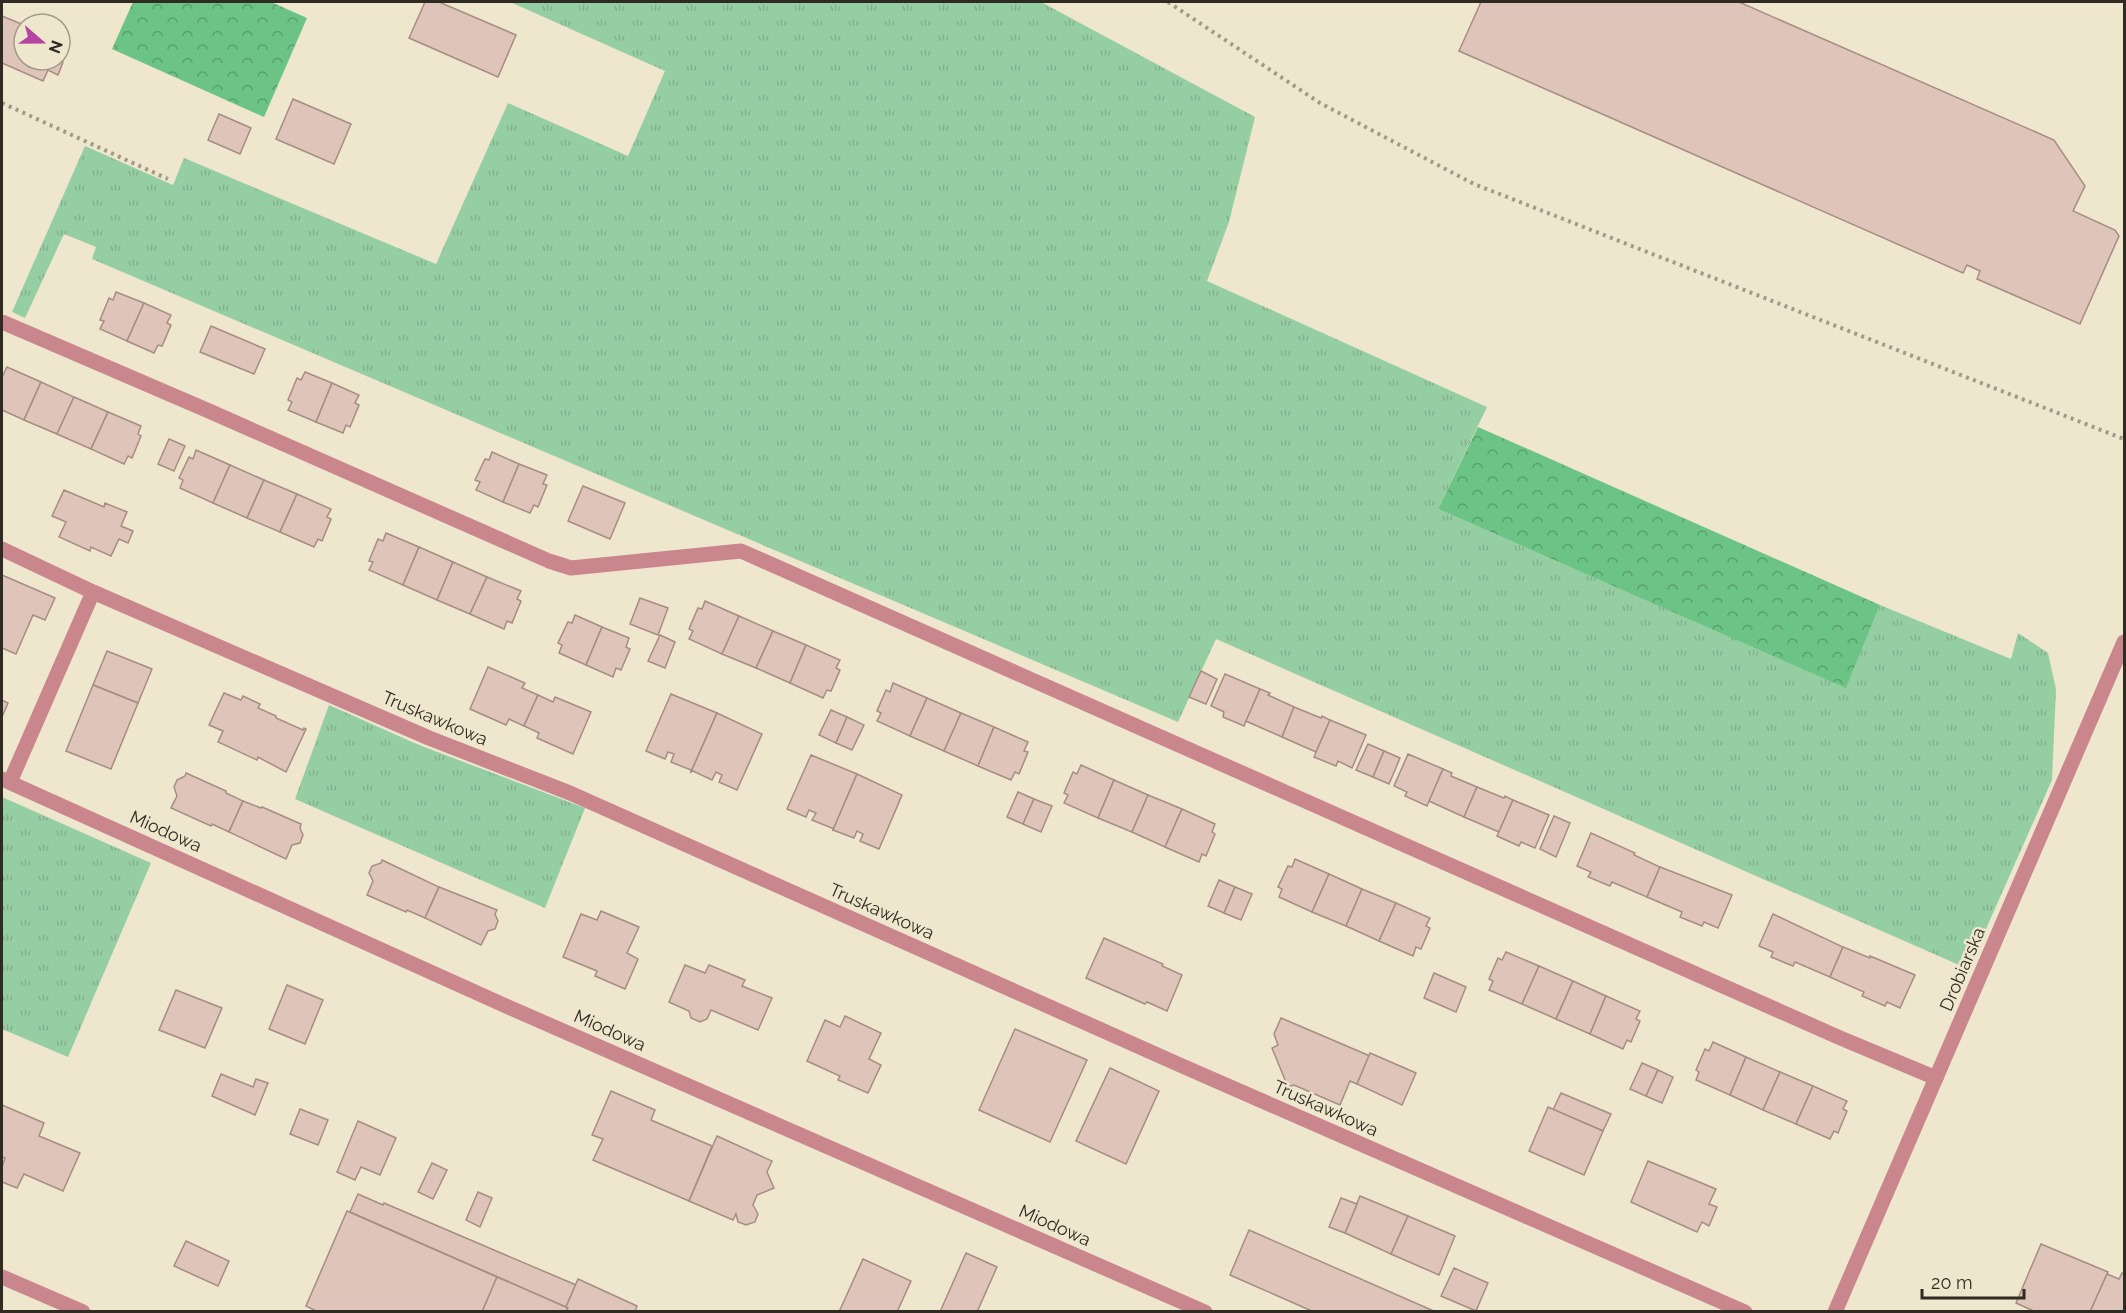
<svg xmlns="http://www.w3.org/2000/svg" width="2126" height="1313" font-family="Raleway,sans-serif">
  <defs>
    <pattern id="grass-tufts" width="24" height="20" patternUnits="userSpaceOnUse" patternTransform="scale(1.5)"><rect width="24" height="20" fill="#96cea4"/><path d="M3 7l-1-3M5 7V3M7 7l1-3M15 17l-1-3M17 17v-4M19 17l1-3" fill="none" stroke="#82b18d"/></pattern>
    <pattern id="forest-crowns" width="20" height="18" patternUnits="userSpaceOnUse" patternTransform="scale(1.5)"><rect width="20" height="18" fill="#6bc385"/><path d="M2 6a3 3 0 1 1 6 0M12 15a3 3 0 1 1 6 0" fill="none" stroke="#589f6c"/></pattern>
  </defs>
  <rect width="100%" height="100%" fill="#efe6ce"/>
  <g fill="url(#grass-tufts)">
    <polygon points="510,2 1041,2 1255,117 1229,222 1207,281 1487,407 1438,509 1846,687 1880,605 2011,659 2018,633 2048,653 2056,689 2052,780 1974,956 1966,968 1216,639 1178,722 92,259 96,247 64,234 25,318 12,312 85,146 173,185 184,158 436,264 508,103 628,156 665,71"/>
    <polygon points="329,705 419,745 585,808 545,908 295,799"/>
    <polygon points="2,797 151,863 68,1057 2,1029"/>
  </g>
  <g fill="url(#forest-crowns)">
    <polygon points="133,2 271,2 307,18 264,117 112,49"/>
    <polygon points="1478,427 1880,605 1846,688 1438,509"/>
  </g>
  <g fill="#dfc4ba" stroke="#a68d83" stroke-width="1.5">
    <polygon points="425,2 439,2 516,35 498,77 409,38"/>
    <polygon points="1481,2 1739,2 2054,140 2085,186 2073,211 2115,230 2119,236 2080,324 1977,279 1980,271 1967,265 1963,273 1459,51"/>
    <polygon points="2,16 24,25 24,60 59,60 63,62 58,75 48,70 43,81 2,63"/>
    <polygon points="293,99 351,124 334,164 276,139"/>
    <polygon points="219,114 251,128 240,154 208,140"/>
    <polygon points="116,292 144,303 127,341 100,329 104,321 100,320 109,298 113,300"/>
    <polygon points="144,303 171,315 167,323 171,325 162,346 158,345 154,353 127,341"/>
    <polygon points="211,326 265,349 254,374 200,352"/>
    <polygon points="7,367 41,382 24,420 2,410 2,375 3,375"/>
    <polygon points="305,372 332,383 316,422 288,410 292,402 288,400 297,378 301,380"/>
    <polygon points="41,382 74,397 57,434 24,420"/>
    <polygon points="332,383 359,395 355,403 359,405 350,427 346,425 343,433 316,422"/>
    <polygon points="74,397 108,412 91,449 57,434"/>
    <polygon points="108,412 141,426 138,434 141,436 132,458 128,456 124,464 91,449"/>
    <polygon points="169,439 185,446 174,471 158,464"/>
    <polygon points="196,450 230,465 213,503 180,488 183,480 179,478 189,457 193,459"/>
    <polygon points="492,452 519,464 503,502 476,490 480,482 475,480 485,459 489,460"/>
    <polygon points="519,464 547,475 543,484 547,485 538,507 534,505 530,513 503,502"/>
    <polygon points="230,465 264,480 247,518 213,503"/>
    <polygon points="264,480 297,494 280,532 247,518"/>
    <polygon points="583,486 625,503 610,539 568,521"/>
    <polygon points="64,490 104,507 105,503 127,512 121,526 133,531 128,543 119,539 111,556 91,547 90,551 59,537 66,522 52,516"/>
    <polygon points="297,494 331,509 327,517 331,519 322,541 318,539 314,547 280,532"/>
    <polygon points="386,533 419,547 403,585 369,570 373,562 369,561 378,539 383,541"/>
    <polygon points="419,547 453,562 437,600 403,585"/>
    <polygon points="453,562 487,577 470,614 437,600"/>
    <polygon points="2,575 55,598 45,620 33,615 16,654 2,648"/>
    <polygon points="487,577 521,591 517,599 521,601 512,623 507,621 504,629 470,614"/>
    <polygon points="640,598 668,608 658,635 630,624"/>
    <polygon points="705,601 739,616 722,654 689,639 693,631 689,629 698,608 702,609"/>
    <polygon points="575,615 602,627 586,665 559,653 562,645 558,643 568,622 572,623"/>
    <polygon points="739,616 773,631 756,668 722,654"/>
    <polygon points="602,627 629,638 626,647 630,649 621,670 616,668 613,677 586,665"/>
    <polygon points="773,631 806,645 790,683 756,668"/>
    <polygon points="660,635 675,642 665,668 648,661"/>
    <polygon points="806,645 840,660 836,668 840,670 831,691 827,690 823,698 790,683"/>
    <polygon points="107,651 152,669 138,703 93,685"/>
    <polygon points="488,667 525,683 522,688 538,695 524,726 509,719 506,725 470,709"/>
    <polygon points="1201,671 1217,679 1206,704 1189,697"/>
    <polygon points="1225,674 1260,689 1244,726 1223,717 1224,712 1211,706"/>
    <polygon points="893,683 927,698 910,736 877,721 881,713 877,711 886,690 890,692"/>
    <polygon points="93,685 138,703 111,769 66,751"/>
    <polygon points="1260,689 1270,693 1268,695 1294,707 1282,737 1246,721"/>
    <polygon points="224,693 241,700 243,696 260,704 258,708 276,716 276,718 303,730 304,728 306,729 286,772 258,757 257,760 218,742 223,731 209,725"/>
    <polygon points="671,694 717,713 691,772 691,770 671,762 674,754 668,752 665,759 646,751"/>
    <polygon points="538,695 553,702 555,697 591,712 573,754 537,738 539,733 524,726"/>
    <polygon points="927,698 961,713 944,751 910,736"/>
    <polygon points="2,700 8,703 2,717"/>
    <polygon points="1294,707 1321,718 1322,716 1330,720 1316,752 1282,737"/>
    <polygon points="831,710 847,717 836,743 819,735"/>
    <polygon points="717,713 762,734 737,790 719,782 722,775 716,772 712,780 693,771 691,772"/>
    <polygon points="961,713 994,727 978,766 944,751"/>
    <polygon points="847,717 864,725 852,750 836,743"/>
    <polygon points="1330,720 1366,735 1352,768 1338,761 1336,766 1314,757"/>
    <polygon points="994,727 1028,742 1024,751 1028,752 1019,774 1015,772 1011,780 978,766"/>
    <polygon points="1368,744 1384,751 1373,777 1356,770"/>
    <polygon points="1384,751 1400,758 1389,784 1373,777"/>
    <polygon points="1408,754 1443,769 1427,806 1405,796 1407,792 1394,786"/>
    <polygon points="811,755 857,774 833,830 832,828 812,820 816,813 809,810 806,817 787,809"/>
    <polygon points="1081,765 1114,780 1098,818 1064,803 1068,795 1064,793 1073,772 1077,774"/>
    <polygon points="1443,769 1452,773 1451,776 1477,787 1464,817 1429,801"/>
    <polygon points="186,773 226,791 226,793 243,801 229,832 212,824 211,826 171,808 177,796 174,787 177,780 185,776"/>
    <polygon points="857,774 902,795 879,849 860,841 863,834 857,831 854,838 833,830"/>
    <polygon points="1114,780 1148,795 1132,832 1098,818"/>
    <polygon points="1477,787 1504,798 1505,796 1513,800 1499,832 1464,817"/>
    <polygon points="1018,792 1034,799 1023,824 1007,817"/>
    <polygon points="1148,795 1182,809 1165,847 1132,832"/>
    <polygon points="1034,799 1052,806 1041,832 1023,824"/>
    <polygon points="1513,800 1549,815 1535,848 1521,842 1519,846 1497,836"/>
    <polygon points="243,801 261,808 262,807 301,824 300,828 303,835 300,843 292,845 286,859 229,832"/>
    <polygon points="1182,809 1215,824 1212,832 1215,834 1206,856 1202,854 1199,862 1165,847"/>
    <polygon points="1554,816 1570,823 1556,857 1540,849"/>
    <polygon points="1591,833 1635,853 1634,855 1660,867 1647,897 1612,882 1610,886 1588,877 1591,872 1577,866"/>
    <polygon points="1295,859 1329,874 1312,912 1279,897 1282,889 1278,887 1288,866 1292,867"/>
    <polygon points="382,860 439,887 425,918 407,910 406,912 367,895 373,881 369,873 372,866 381,863"/>
    <polygon points="1660,867 1732,895 1718,928 1704,922 1702,926 1680,917 1682,912 1647,897"/>
    <polygon points="1329,874 1362,889 1346,926 1312,912"/>
    <polygon points="1219,880 1235,887 1224,913 1208,906"/>
    <polygon points="439,887 497,910 495,914 498,921 495,929 488,931 481,945 425,918"/>
    <polygon points="1235,887 1252,894 1241,920 1224,913"/>
    <polygon points="1362,889 1396,903 1379,941 1346,926"/>
    <polygon points="1396,903 1430,918 1426,926 1430,928 1421,949 1416,947 1413,956 1379,941"/>
    <polygon points="601,911 639,927 627,953 638,959 625,989 595,976 597,971 563,957 581,914 597,920"/>
    <polygon points="1773,914 1843,947 1830,977 1795,962 1793,966 1771,957 1773,952 1759,946"/>
    <polygon points="1104,938 1163,964 1162,966 1182,975 1167,1011 1147,1002 1145,1004 1086,978"/>
    <polygon points="1843,947 1870,958 1870,956 1915,975 1900,1008 1887,1002 1885,1006 1862,996 1864,992 1830,977"/>
    <polygon points="1506,952 1539,966 1522,1004 1489,990 1493,981 1489,979 1498,958 1502,960"/>
    <polygon points="685,965 705,973 709,965 745,980 742,986 772,998 758,1030 711,1010 707,1019 700,1022 691,1018 689,1011 669,1002"/>
    <polygon points="1539,966 1573,981 1556,1019 1522,1004"/>
    <polygon points="1434,973 1466,987 1456,1012 1424,998"/>
    <polygon points="1573,981 1606,996 1590,1034 1556,1019"/>
    <polygon points="287,985 323,1000 305,1044 269,1029"/>
    <polygon points="176,990 222,1008 205,1048 159,1030"/>
    <polygon points="1606,996 1640,1011 1636,1019 1640,1021 1631,1042 1627,1040 1623,1049 1590,1034"/>
    <polygon points="845,1016 881,1033 869,1059 881,1065 868,1093 838,1080 840,1076 807,1061 825,1020 840,1027"/>
    <polygon points="1281,1018 1370,1056 1357,1084 1350,1081 1340,1105 1294,1085 1288,1087 1272,1048 1278,1045 1274,1034"/>
    <polygon points="1015,1029 1087,1060 1050,1142 979,1110"/>
    <polygon points="1713,1042 1746,1057 1730,1095 1696,1080 1699,1072 1696,1070 1705,1049 1709,1051"/>
    <polygon points="1370,1053 1416,1073 1402,1105 1357,1084"/>
    <polygon points="1746,1057 1780,1072 1763,1110 1730,1095"/>
    <polygon points="1642,1063 1658,1070 1646,1096 1630,1089"/>
    <polygon points="1110,1068 1159,1091 1126,1164 1076,1141"/>
    <polygon points="1658,1070 1673,1077 1662,1103 1646,1096"/>
    <polygon points="1780,1072 1813,1086 1796,1124 1763,1110"/>
    <polygon points="221,1074 253,1087 256,1079 268,1083 255,1115 212,1096"/>
    <polygon points="1813,1086 1847,1101 1843,1109 1847,1111 1838,1133 1834,1131 1830,1139 1796,1124"/>
    <polygon points="611,1091 655,1110 651,1120 712,1146 689,1201 593,1160 603,1139 592,1135"/>
    <polygon points="1561,1093 1611,1114 1603,1131 1553,1110"/>
    <polygon points="2,1105 44,1123 39,1136 80,1153 63,1191 24,1174 17,1188 2,1182 2,1167 5,1158 2,1157"/>
    <polygon points="1548,1107 1603,1131 1584,1175 1529,1151"/>
    <polygon points="300,1109 328,1120 318,1145 290,1134"/>
    <polygon points="358,1121 396,1138 380,1175 361,1167 355,1180 337,1172"/>
    <polygon points="717,1136 772,1161 767,1172 774,1188 757,1195 753,1205 758,1214 755,1222 746,1225 738,1222 736,1214 733,1220 689,1201"/>
    <polygon points="1648,1161 1716,1189 1709,1204 1717,1207 1709,1226 1702,1222 1697,1232 1631,1202"/>
    <polygon points="432,1163 447,1170 433,1199 418,1192"/>
    <polygon points="478,1192 492,1198 480,1227 466,1220"/>
    <polygon points="358,1194 383,1205 384,1203 576,1285 566,1307 350,1212"/>
    <polygon points="1360,1196 1408,1216 1391,1254 1345,1233"/>
    <polygon points="1341,1198 1357,1204 1345,1233 1329,1227"/>
    <polygon points="347,1211 497,1277 482,1312 318,1312 306,1306"/>
    <polygon points="1408,1216 1455,1236 1439,1275 1391,1254"/>
    <polygon points="1249,1230 1436,1312 1314,1312 1230,1275"/>
    <polygon points="186,1241 229,1261 218,1286 174,1266"/>
    <polygon points="2041,1244 2108,1272 2090,1312 2036,1312 2016,1303"/>
    <polygon points="966,1253 997,1267 977,1312 940,1312"/>
    <polygon points="863,1259 911,1281 897,1312 839,1312"/>
    <polygon points="1454,1268 1488,1283 1476,1311 1441,1296"/>
    <polygon points="2122,1273 2124,1274 2124,1312 2090,1312 2107,1274 2119,1279"/>
    <polygon points="497,1277 568,1308 566,1312 482,1312"/>
    <polygon points="578,1279 637,1306 635,1312 566,1312 568,1308 566,1307"/>
  </g>
  <g fill="none" stroke-linecap="round" stroke-linejoin="round">
    <g stroke="#a19a88" stroke-width="4" stroke-dasharray="3 4.5" stroke-linecap="butt">
      <polyline points="1168,2 1320,103 1474,184 2124,439"/>
      <polyline points="2,103 168,179"/>
    </g>
    <g stroke="#c9868d" stroke-width="15">
      <polyline points="2,322 209,411 549,561 571,568 741,551 1838,1037 1936,1078"/>
      <polyline points="2,549 93,592 429,738 570,793 1180,1065 1745,1312"/>
      <polyline points="2,779 506,1006 1205,1312"/>
      <polyline points="10,782 93,592"/>
      <polyline points="2,1277 83,1312"/>
      <polyline points="1835,1312 2124,642"/>
    </g>
  </g>
  <g text-anchor="middle" dominant-baseline="central" stroke-width="5" stroke-linejoin="round" paint-order="stroke">
    <g font-size="18" fill="#2f2b22" stroke="#efe6ce">
      <text transform="translate(435 718) rotate(23)">Truskawkowa</text>
      <text transform="translate(166 831) rotate(24)">Miodowa</text>
      <text transform="translate(882 911) rotate(24)">Truskawkowa</text>
      <text transform="translate(1962 969) rotate(-67)">Drobiarska</text>
      <text transform="translate(610 1030) rotate(24)">Miodowa</text>
      <text transform="translate(1326 1108) rotate(24)">Truskawkowa</text>
      <text transform="translate(1055 1225) rotate(24)">Miodowa</text>
    </g>
  </g>
  <rect width="2126" height="1313" fill="none" stroke="#2f2b22" stroke-width="6"/>
  <g transform="translate(42 42) rotate(110)"><circle r="28" fill="#efe6ce" stroke="#a29b89" stroke-width="1.5"/>
  <path d="M0-4.5L10 22L0 15L-10 22Z" fill="#b5439f"/>
  <text y="-9" font-size="16" font-weight="bold" text-anchor="middle" fill="#2f2b22">N</text>
  </g>
  <path d="M1922 1289v9h102v-9" fill="none" stroke="#2f2b22" stroke-width="3"/>
  <text x="1931" y="1289" font-size="18" fill="#2f2b22" stroke="#efe6ce" stroke-width="4.5" paint-order="stroke">20 m</text>
</svg>
